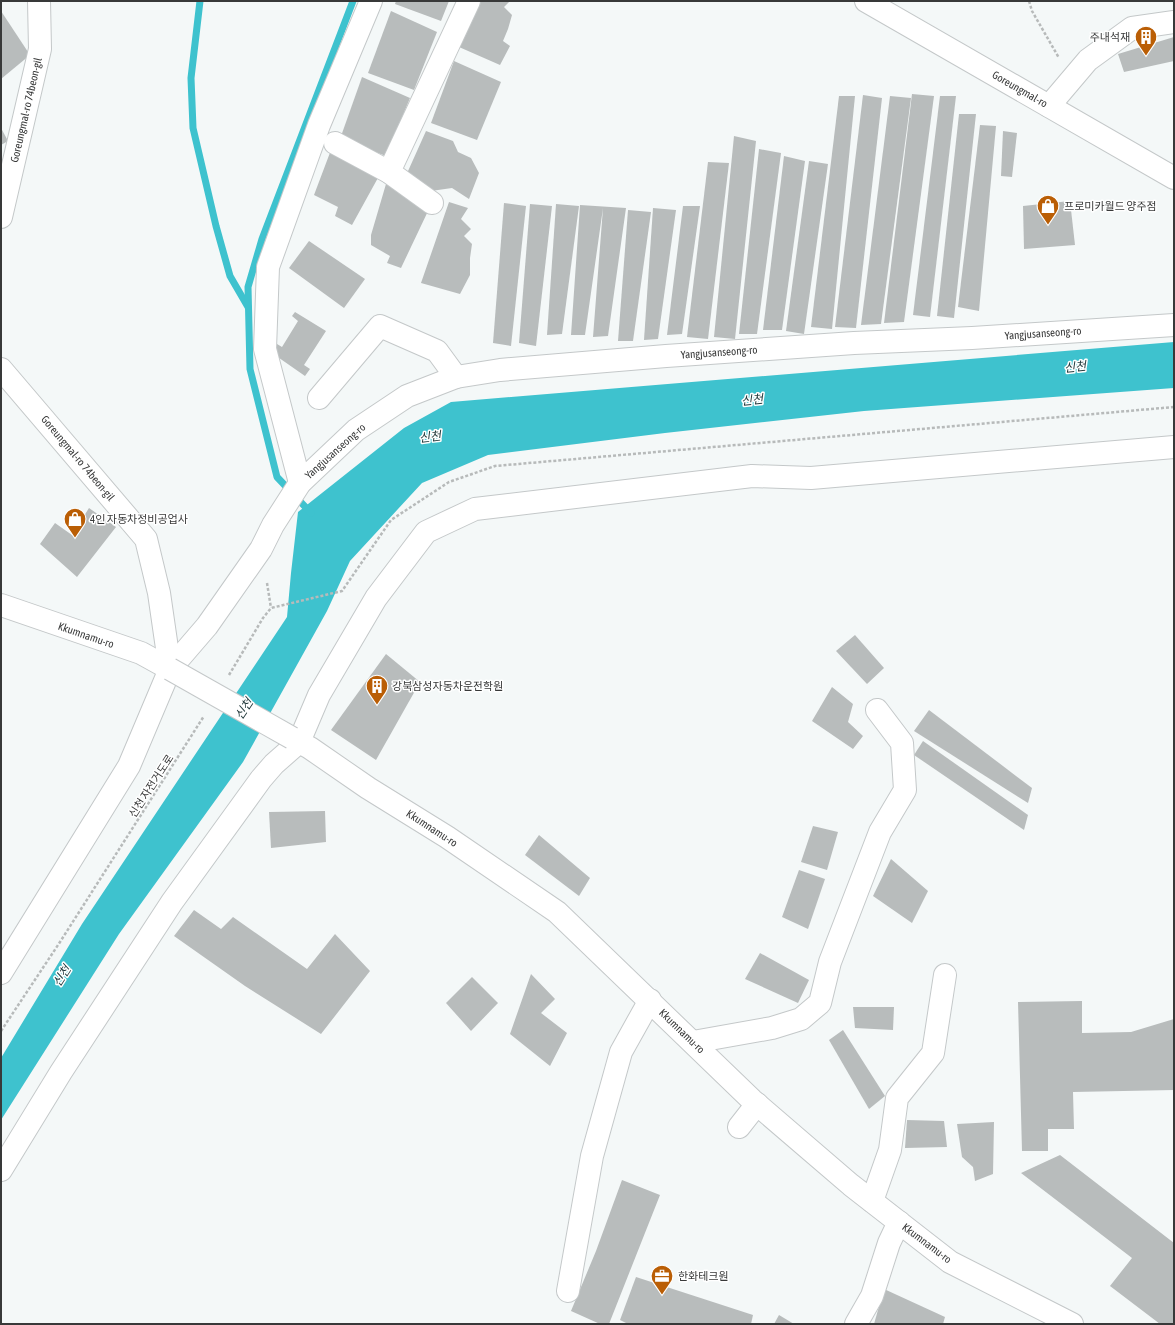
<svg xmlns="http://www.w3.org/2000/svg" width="1175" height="1325" font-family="'Asap Condensed','Noto Sans KR',sans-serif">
  <rect width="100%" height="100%" fill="#f4f8f8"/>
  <polygon fill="#3ec2ce" points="1174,342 1174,388 864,411 665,433 488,455 422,483 350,561 327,611 243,762 119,934 1,1120 1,1058 82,924 287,617 291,573 298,512 404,428 451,402"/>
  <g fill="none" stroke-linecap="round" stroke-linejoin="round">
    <g stroke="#3ec2ce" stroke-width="7">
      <polyline points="200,1 191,78 193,128 216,226 230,276 248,307"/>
      <polyline points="311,513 277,477 250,369 248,287 262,239 353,1"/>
    </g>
  </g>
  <g fill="#b8bcbc">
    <polygon points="396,1 449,1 441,21 395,4"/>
    <polygon points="477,1 510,1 504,7 512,15 508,29 503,41 510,46 500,65 459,47"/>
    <polygon points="1,11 30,55 1,79"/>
    <polygon points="391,11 437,32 414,90 368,73"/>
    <polygon points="1174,37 1174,61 1124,72 1118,54"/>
    <polygon points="454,61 501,82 477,140 431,123"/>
    <polygon points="362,77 410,98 386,156 340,139"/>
    <polygon points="912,94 934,96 904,322 884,323"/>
    <polygon points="863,95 882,98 856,328 835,327"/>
    <polygon points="839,96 855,96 832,329 811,327"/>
    <polygon points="890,96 911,98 881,324 861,325"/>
    <polygon points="940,96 956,96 930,317 913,315"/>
    <polygon points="959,114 976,114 954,318 937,316"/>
    <polygon points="980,125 996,126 979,311 958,307"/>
    <polygon points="1,128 8,141 1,145"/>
    <polygon points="426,131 453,141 458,152 471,158 479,173 469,199 452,188 431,191 404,180"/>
    <polygon points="1003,131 1017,133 1012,177 1001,176"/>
    <polygon points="734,136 756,141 735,339 714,337"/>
    <polygon points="759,149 781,153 757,334 739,334"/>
    <polygon points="331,150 379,176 352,225 335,216 338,207 314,195"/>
    <polygon points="784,156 805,161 782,330 763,330"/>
    <polygon points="809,161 828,164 804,334 786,331"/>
    <polygon points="708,162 729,163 708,339 687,337"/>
    <polygon points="386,184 429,209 401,268 387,263 390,256 371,245 371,235"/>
    <polygon points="1070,201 1075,245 1024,249 1023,206"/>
    <polygon points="449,202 468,208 461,219 471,229 464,236 472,244 470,258 470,275 460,294 421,283"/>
    <polygon points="504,203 526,206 511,346 493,343"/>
    <polygon points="530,204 552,206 536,346 519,343"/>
    <polygon points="556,204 579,206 562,334 547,335"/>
    <polygon points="580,205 626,208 608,336 593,337 603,208 585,335 571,335"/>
    <polygon points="683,206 700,206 682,334 667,335"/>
    <polygon points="653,208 676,210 658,339 644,340"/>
    <polygon points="628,210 651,212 633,341 618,341"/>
    <polygon points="309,241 365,279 344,308 289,268"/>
    <polygon points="295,312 326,331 304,365 310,369 305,376 272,353 277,344 282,347 298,321 292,316"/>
    <polygon points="89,508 116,527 77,577 40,544 55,523 72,535"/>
    <polygon points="855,635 884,668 867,684 836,651"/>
    <polygon points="386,654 420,682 376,760 331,730"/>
    <polygon points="832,687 853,704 848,722 863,736 853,749 812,721"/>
    <polygon points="929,710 1032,788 1028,803 914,731"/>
    <polygon points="923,741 1028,815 1024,830 914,755"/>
    <polygon points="325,811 326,842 271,848 269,812"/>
    <polygon points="813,826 838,832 827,870 801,862"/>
    <polygon points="539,835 590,878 579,896 525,855"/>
    <polygon points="891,859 928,891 912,923 873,896"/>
    <polygon points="799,870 825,879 808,929 782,917"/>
    <polygon points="194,910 221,929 233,917 307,969 335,934 370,971 321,1034 245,986 174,936"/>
    <polygon points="760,953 809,980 798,1003 745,979"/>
    <polygon points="531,974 555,999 541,1013 567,1033 550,1066 510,1034"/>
    <polygon points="472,977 498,1003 471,1031 446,1003"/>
    <polygon points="1082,1001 1082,1033 1131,1032 1174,1019 1174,1090 1073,1092 1074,1129 1048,1129 1048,1151 1022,1151 1018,1002"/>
    <polygon points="853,1007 894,1007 893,1030 855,1028"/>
    <polygon points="843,1030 885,1096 869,1109 829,1040"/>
    <polygon points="907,1120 944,1121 947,1147 905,1148"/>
    <polygon points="994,1122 993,1174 975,1181 973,1167 962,1157 957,1124"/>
    <polygon points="1060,1155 1174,1243 1174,1324 1160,1324 1110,1286 1132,1258 1021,1173"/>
    <polygon points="622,1180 660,1195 609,1324 600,1324 571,1311 596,1251"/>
    <polygon points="636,1277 753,1315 751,1324 628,1324 620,1320"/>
    <polygon points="884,1289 945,1317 943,1324 874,1324"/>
    <polygon points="779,1315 794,1324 774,1324"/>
  </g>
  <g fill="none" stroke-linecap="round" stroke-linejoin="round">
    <g stroke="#c4c8c9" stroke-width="24">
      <g id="minor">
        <polyline points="866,1 1174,178"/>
        <polyline points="1049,106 1088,60 1132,28 1174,22"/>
        <polyline points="335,143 389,172 432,203"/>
        <polyline points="389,172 469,1"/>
        <polyline points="1,217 40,49 39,1"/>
        <polyline points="1,369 146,539 159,593 170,669"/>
        <polyline points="319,398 380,326 437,351 456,377"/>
        <polyline points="300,483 265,349 268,267 319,125 371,1"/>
        <polyline points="1,605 141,653 170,669"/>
        <polyline points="292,738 310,748 368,788 447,837 557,912 752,1100 851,1185 950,1262 1072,1324"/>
        <polyline points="1,973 129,766 170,669 207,626 261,549 273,525 300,483 356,430 407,396 456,377 500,370 666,356 854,343 972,338 1174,325"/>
        <polyline points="693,1042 772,1028 801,1019 820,1003 830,962 880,832 905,790 902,743 877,710"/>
        <polyline points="739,1127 757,1104"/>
        <polyline points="1,1170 61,1072 172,902 261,779 274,764 299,742 319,695 376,598 426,532 475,509 752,476 811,478 1174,447"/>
        <polyline points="872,1201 890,1150 897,1098 933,1053 945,975"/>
        <polyline points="568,1291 592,1156 621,1052 650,1000"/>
        <polyline points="856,1324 872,1296 889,1243 899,1222"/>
      </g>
    </g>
    <g stroke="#b7baba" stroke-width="2.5" stroke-dasharray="3 2" stroke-linecap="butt">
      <polyline points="1029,1 1032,11 1059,58"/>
      <polyline points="267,583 271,608"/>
      <polyline points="229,675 263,618 271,608 342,591 391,520 449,482 495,466 1174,407"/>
      <polyline points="1,1031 60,942 204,716"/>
    </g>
    <use href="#minor" stroke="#fff" stroke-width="22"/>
    <g stroke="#c4c8c9" stroke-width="24" stroke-linecap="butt">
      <polyline id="minor-bridge" points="170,669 292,738"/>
    </g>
    <use href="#minor-bridge" stroke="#fff" stroke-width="22"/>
  </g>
  <defs>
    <g id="building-pin" transform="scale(1.15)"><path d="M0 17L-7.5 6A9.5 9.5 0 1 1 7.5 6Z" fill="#ba5e05" stroke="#fff"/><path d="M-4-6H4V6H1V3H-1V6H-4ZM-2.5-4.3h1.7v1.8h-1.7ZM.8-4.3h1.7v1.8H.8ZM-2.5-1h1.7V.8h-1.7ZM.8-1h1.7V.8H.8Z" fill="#fff"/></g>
    <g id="shop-pin" transform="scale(1.15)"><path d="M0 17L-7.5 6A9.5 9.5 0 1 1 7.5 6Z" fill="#ba5e05" stroke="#fff"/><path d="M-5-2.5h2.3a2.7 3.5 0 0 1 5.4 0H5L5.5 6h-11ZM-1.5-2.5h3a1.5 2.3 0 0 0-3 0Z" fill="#fff"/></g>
    <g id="office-pin" transform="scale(1.15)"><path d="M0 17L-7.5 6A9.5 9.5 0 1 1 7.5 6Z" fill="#ba5e05" stroke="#fff"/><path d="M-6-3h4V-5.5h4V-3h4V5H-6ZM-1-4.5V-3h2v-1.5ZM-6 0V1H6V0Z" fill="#fff"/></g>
  </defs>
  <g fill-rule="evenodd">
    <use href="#building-pin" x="1146" y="37"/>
    <use href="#shop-pin" x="1048" y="206"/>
    <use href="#shop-pin" x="75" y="519"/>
    <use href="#building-pin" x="377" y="686"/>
    <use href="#office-pin" x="662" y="1276"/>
  </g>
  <g text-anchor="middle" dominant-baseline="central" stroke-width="3" stroke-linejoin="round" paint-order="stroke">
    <g font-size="11" fill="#383939" stroke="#fff" text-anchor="start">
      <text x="1130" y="37" text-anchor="end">주내석재</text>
      <text x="1064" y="206">프로미카월드 양주점</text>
      <text x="90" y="519">4인 자동차정비공업사</text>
      <text x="392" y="686">강북삼성자동차운전학원</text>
      <text x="678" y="1276">한화테크원</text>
    </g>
    <g font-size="11" fill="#383939" stroke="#fff">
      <text transform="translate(1020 89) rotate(30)">Goreungmal-ro</text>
      <text transform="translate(26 110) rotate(-77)">Goreungmal-ro 74beon-gil</text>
      <text transform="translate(1043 333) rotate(-4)">Yangjusanseong-ro</text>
      <text transform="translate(719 352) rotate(-4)">Yangjusanseong-ro</text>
      <text transform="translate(335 451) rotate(-42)">Yangjusanseong-ro</text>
      <text transform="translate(78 458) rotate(50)">Goreungmal-ro 74beon-gil</text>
      <text transform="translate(86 635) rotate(19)">Kkumnamu-ro</text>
      <text transform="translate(151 786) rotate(-57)">신천 자전거도로</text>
      <text transform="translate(432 828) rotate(33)">Kkumnamu-ro</text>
      <text transform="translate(682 1031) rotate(44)">Kkumnamu-ro</text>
      <text transform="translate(927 1243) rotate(37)">Kkumnamu-ro</text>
    </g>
    <g font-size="12" font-style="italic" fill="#1f3638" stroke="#fff">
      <text transform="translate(1075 367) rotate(-6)">신천</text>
      <text transform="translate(752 400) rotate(-6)">신천</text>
      <text transform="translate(430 437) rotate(-7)">신천</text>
      <text transform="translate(244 709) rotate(-56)">신천</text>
      <text transform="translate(62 976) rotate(-57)">신천</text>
    </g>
  </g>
  <rect width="1175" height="1325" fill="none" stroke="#383939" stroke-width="4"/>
</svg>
